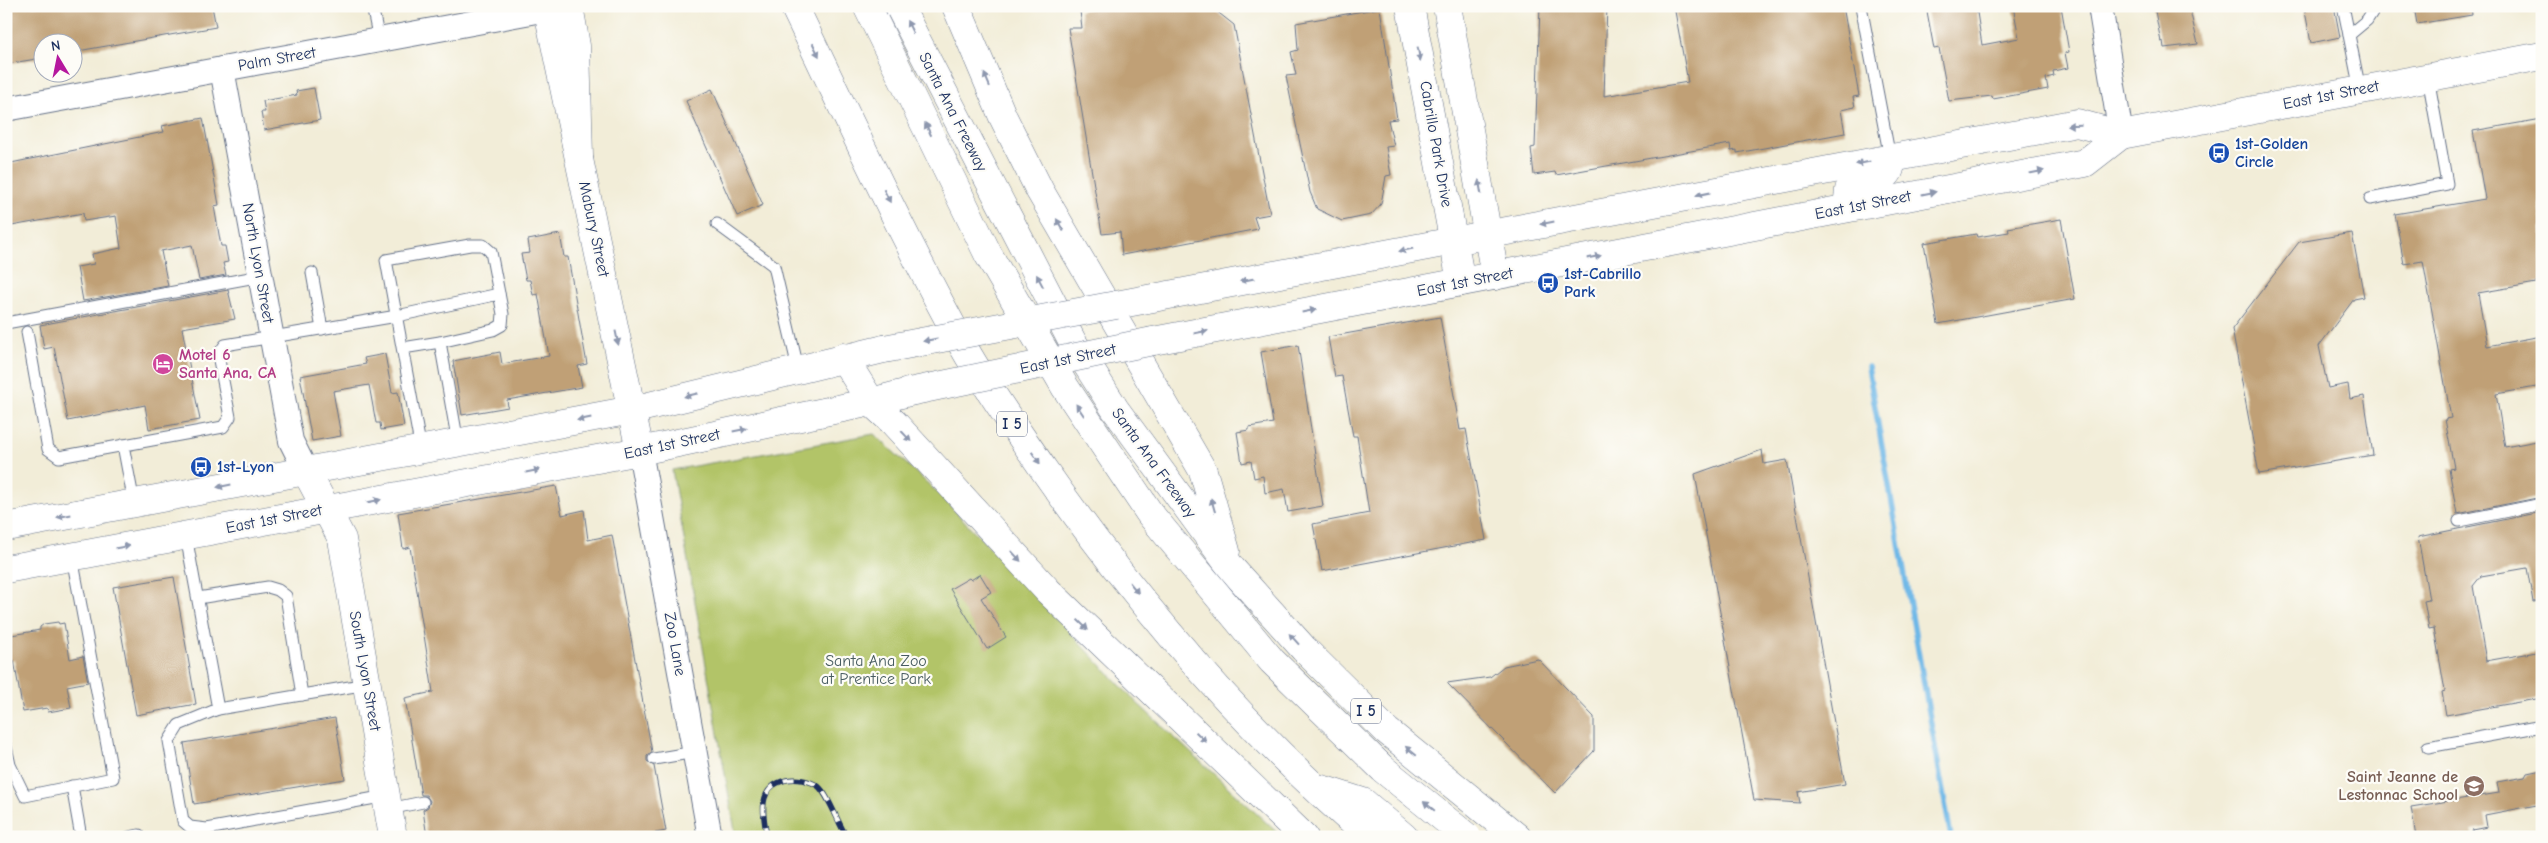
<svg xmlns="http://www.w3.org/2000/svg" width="2548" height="843" font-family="'Comic Neue',sans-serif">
  <rect width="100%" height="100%" fill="#fdfcf7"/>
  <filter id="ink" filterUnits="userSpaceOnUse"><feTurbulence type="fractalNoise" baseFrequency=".02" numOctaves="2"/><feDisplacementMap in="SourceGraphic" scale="10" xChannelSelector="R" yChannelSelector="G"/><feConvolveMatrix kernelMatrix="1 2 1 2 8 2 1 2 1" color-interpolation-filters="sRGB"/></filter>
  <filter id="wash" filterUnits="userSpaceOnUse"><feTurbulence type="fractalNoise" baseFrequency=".0096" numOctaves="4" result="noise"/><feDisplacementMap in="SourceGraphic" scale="20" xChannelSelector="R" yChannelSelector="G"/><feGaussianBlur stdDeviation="1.12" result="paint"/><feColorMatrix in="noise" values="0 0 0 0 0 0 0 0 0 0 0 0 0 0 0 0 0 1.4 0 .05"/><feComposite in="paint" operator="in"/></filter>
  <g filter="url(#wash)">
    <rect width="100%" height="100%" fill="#f2edd8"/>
    <polygon fill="#b2c467" stroke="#667a62" points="874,434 937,492 1136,702 1282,837 736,837 672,470"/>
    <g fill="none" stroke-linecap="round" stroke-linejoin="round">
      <polyline stroke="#6eb8e7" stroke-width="5.5" points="1868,367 1951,837"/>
    </g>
    <g id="blocks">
      <g fill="#c0a076">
        <polygon points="6,6 212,6 216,27 72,52 72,42 42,42 42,58 6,64"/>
        <polygon points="1103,6 1210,6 1234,25 1270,214 1254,217 1258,229 1122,255 1120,232 1102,234 1068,28 1082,28 1080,11"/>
        <polygon points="1540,6 1607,6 1604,96 1688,82 1674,6 1843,6 1859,96 1853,97 1855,107 1841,110 1845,133 1737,153 1737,150 1731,151 1730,144 1556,175 1555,172 1534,175 1531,148 1535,147"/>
        <polygon points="1926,6 1976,6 1982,45 2019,38 2013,6 2061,6 2069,52 2065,53 2068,68 2053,71 2054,76 2046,78 2048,89 1993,99 1992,96 1949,101 1939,48 1934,49"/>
        <polygon points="2154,6 2189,6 2198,44 2164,48 2163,41 2161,42"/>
        <polygon points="2304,6 2334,6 2340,37 2311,43"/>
        <polygon points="2414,6 2471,6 2472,15 2417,24"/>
        <polygon points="1380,8 1397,119 1388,120 1394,146 1386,147 1391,175 1386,176 1381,204 1371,215 1342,221 1317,209 1310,192 1286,76 1296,75 1291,52 1298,50 1296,23"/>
        <polygon points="314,88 320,120 264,130 261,112 265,112 263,101 297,95 296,91"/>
        <polygon points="712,89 763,205 737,216 686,101"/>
        <polygon points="203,118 219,205 214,206 221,246 225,246 228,262 223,263 226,275 199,280 192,245 161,251 168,286 83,301 77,267 94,264 92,254 121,248 116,216 84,221 83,213 6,227 6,164 164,132 162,126"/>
        <polygon points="2542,119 2542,204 2539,204 2542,220 2542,282 2478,293 2487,346 2542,336 2542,386 2496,394 2505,447 2542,440 2542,497 2457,514 2449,469 2454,468 2445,419 2451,418 2423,261 2404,264 2395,214 2485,199 2473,131"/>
        <polygon points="2061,219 2075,299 1938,324 1924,243 1976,234 1977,237 2009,232 2008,228"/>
        <polygon points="2352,233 2364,297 2354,299 2319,346 2328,388 2348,384 2350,399 2364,396 2373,455 2259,474 2232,329 2299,242"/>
        <polygon points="560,234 564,257 568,257 587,364 578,366 582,387 507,400 508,407 462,415 453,361 500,352 502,364 549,356 538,294 533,295 530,280 526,280 521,254 530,253 528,240"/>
        <polygon points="228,290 235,319 182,328 200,420 149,429 145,405 68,421 54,347 44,349 40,325"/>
        <polygon points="1440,317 1460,430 1466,429 1486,540 1322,571 1313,524 1369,513 1357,436 1353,436 1342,376 1335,377 1328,337"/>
        <polygon points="1298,345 1323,506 1288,512 1284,489 1265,493 1263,476 1254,478 1251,461 1242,463 1237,432 1249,430 1249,427 1273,423 1261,352"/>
        <polygon points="385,354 392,393 398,392 404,426 381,430 380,423 376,423 369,385 333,391 341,436 312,441 300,376 366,364 364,358"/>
        <polygon points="1762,450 1764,464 1787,460 1845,784 1798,792 1800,803 1754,800 1695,474"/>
        <polygon points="556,486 562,515 584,510 588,540 612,535 652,752 647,756 647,761 654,766 666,831 634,837 427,837 423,810 428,807 430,801 426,795 421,795 405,698 433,692 410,547 403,549 398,513"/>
        <polygon points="2542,512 2542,601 2533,602 2527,568 2481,576 2473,586 2486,661 2542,651 2542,698 2446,715 2442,692 2445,691 2434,628 2429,629 2424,601 2429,600 2418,537"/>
        <polygon points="980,574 991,592 981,598 1006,637 987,649 950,589 969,578 971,580"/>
        <polygon points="174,577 196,704 136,715 113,587"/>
        <polygon points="58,622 59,624 64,623 70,659 83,656 88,682 67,686 71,708 48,712 47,708 23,712 14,660 6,661 6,636 40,630 40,627 44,624"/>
        <polygon points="1538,659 1594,717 1594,751 1555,793 1447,683 1490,677 1504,666"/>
        <polygon points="335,718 345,779 194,804 184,743"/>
        <polygon points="2542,770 2542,804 2485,815 2487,827 2472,830 2474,837 2416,837 2411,807 2499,793 2497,782 2525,777 2527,773"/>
      </g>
    </g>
  </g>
  <g filter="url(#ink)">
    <use href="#blocks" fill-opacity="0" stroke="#667289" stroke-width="1"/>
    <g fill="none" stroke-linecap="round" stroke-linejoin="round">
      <g stroke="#667289" stroke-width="13">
        <g id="lane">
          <polyline points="372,6 379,40"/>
          <polyline points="1861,6 1890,158"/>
          <polyline points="2343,6 2349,35"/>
          <polyline points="2360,90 2349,35 2367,20 2376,6"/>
          <polyline points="2370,199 2447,184 2428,77"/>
          <polyline points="717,224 774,266 798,368"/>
          <polyline points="312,273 322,329"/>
          <polyline points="6,323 261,276"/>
          <polyline points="27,332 48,449 59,457 223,427 230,417 218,355 225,345 397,316 499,294"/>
          <polyline points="403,348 440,342"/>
          <polyline points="123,445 134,503"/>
          <polyline points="421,450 386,260 470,245 483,245 491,252 503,314 502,325 493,330 440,342 458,443"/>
          <polyline points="2459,521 2542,504"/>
          <polyline points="186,536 218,709"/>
          <polyline points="198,598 268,587 278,590 286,596 302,695"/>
          <polyline points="367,684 218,709 179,725 169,741 183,821 190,827 207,829 386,796"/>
          <polyline points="6,747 10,765 25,796 113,778 72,557"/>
          <polyline points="2428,747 2542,726"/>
          <polyline points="654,759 695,752"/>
          <polyline points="72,786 81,837"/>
          <polyline points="389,809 423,802"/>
          <polyline points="129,837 139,835"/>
        </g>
      </g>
      <g stroke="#667289" stroke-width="26">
        <g id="street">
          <polyline points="2100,6 2121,135"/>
          <polyline points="222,69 291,441 306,471"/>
          <polyline points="6,109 547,9"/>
          <polyline points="640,451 710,837"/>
        </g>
      </g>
      <g stroke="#667289" stroke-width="29">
        <g id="secondary">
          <polyline points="547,6 640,451"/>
          <polyline points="1410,6 1461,282"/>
          <polyline points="1447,6 1495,276"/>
          <path d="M1847 208 1849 190C1864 180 1895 185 1890 158"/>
          <polyline points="1116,305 2077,123 2121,135 2542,56"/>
          <polyline points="1153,341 2085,163 2121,135"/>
          <polyline points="306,471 342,539 393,837"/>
          <polyline points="6,527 632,410 884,349"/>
          <polyline points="6,569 640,451 871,402 909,392"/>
        </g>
      </g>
      <g stroke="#667289" stroke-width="29">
        <g id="highway">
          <polyline points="569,6 576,46 579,157"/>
          <path d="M794 6C849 120 902 235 963 346 987 389 1016 429 1044 470 1137 603 1246 731 1370 837"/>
          <polyline points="899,6 1072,341 1115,409 1232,569 1304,649 1387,731 1517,837"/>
          <polyline points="956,6 1003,117 1040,191 1203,471 1226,551"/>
          <polyline points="843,357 871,402 893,422 1048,591 1304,837"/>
          <polyline points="1322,789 1363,802 1404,837"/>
        </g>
      </g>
      <use href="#lane" stroke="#fff" stroke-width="11"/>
      <use href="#street" stroke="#fff" stroke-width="24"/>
      <use href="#secondary" stroke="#fff" stroke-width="28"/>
      <use href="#highway" stroke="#fff" stroke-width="28"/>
      <g stroke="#1b2f5e" stroke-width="5.5">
        <path id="rail" d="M767 837C765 825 762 813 764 802 768 777 800 774 818 786 829 795 838 824 847 837"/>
      </g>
      <use href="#rail" stroke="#fdfcf7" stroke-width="4" stroke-dasharray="11" stroke-linecap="butt"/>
      <g stroke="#667289" stroke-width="29" stroke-linecap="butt">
        <g id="secondary-bridge">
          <polyline points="884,349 1116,305"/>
          <polyline points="909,392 1153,341"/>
        </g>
      </g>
      <g stroke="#667289" stroke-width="29" stroke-linecap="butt">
        <polyline id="highway-bridge" points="867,6 988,254 1065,387 1150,514 1272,661 1383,769 1467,837"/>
      </g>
      <use href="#secondary-bridge" stroke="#fff" stroke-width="28"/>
      <use href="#highway-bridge" stroke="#fff" stroke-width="28"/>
    </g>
    <defs><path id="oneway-solid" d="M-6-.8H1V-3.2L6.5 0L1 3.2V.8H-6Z" transform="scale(1.25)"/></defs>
    <g fill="#8d97ae">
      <use href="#oneway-solid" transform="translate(910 27) rotate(-117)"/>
      <use href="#oneway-solid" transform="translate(816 50) rotate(64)"/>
      <use href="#oneway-solid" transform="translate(1419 54) rotate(79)"/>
      <use href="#oneway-solid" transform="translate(987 80) rotate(-113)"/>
      <use href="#oneway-solid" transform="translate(2074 125) rotate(179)"/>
      <use href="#oneway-solid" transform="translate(928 129) rotate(-116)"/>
      <use href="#oneway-solid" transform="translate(1863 163) rotate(169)"/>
      <use href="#oneway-solid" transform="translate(2037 172) rotate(-11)"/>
      <use href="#oneway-solid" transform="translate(1480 187) rotate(-100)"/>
      <use href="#oneway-solid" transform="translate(1929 193) rotate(-11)"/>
      <use href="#oneway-solid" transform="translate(1703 194) rotate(169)"/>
      <use href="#oneway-solid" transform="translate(887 196) rotate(63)"/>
      <use href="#oneway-solid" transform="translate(1547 223) rotate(169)"/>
      <use href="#oneway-solid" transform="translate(1060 225) rotate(-120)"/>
      <use href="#oneway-solid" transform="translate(1406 250) rotate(169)"/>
      <use href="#oneway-solid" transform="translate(1594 257) rotate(-11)"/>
      <use href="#oneway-solid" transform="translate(1247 280) rotate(169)"/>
      <use href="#oneway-solid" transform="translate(1040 281) rotate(-118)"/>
      <use href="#oneway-solid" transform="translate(1309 311) rotate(-11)"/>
      <use href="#oneway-solid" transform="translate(1201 332) rotate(-11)"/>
      <use href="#oneway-solid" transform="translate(617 338) rotate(78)"/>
      <use href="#oneway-solid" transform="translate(930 340) rotate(169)"/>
      <use href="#oneway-solid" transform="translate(691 395) rotate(166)"/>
      <use href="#oneway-solid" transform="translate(1080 410) rotate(-124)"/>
      <use href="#oneway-solid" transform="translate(584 419) rotate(169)"/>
      <use href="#oneway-solid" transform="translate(740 430) rotate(-12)"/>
      <use href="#oneway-solid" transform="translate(906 436) rotate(47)"/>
      <use href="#oneway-solid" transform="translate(1036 458) rotate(55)"/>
      <use href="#oneway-solid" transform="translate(533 471) rotate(-11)"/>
      <use href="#oneway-solid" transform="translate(224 486) rotate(169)"/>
      <use href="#oneway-solid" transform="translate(374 501) rotate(-11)"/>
      <use href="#oneway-solid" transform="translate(1213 505) rotate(-106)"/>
      <use href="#oneway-solid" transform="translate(64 516) rotate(169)"/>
      <use href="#oneway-solid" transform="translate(123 547) rotate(-10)"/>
      <use href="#oneway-solid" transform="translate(1016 556) rotate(47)"/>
      <use href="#oneway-solid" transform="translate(1134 588) rotate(51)"/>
      <use href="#oneway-solid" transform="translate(1083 625) rotate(44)"/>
      <use href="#oneway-solid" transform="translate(1294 639) rotate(-132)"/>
      <use href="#oneway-solid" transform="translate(1201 737) rotate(44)"/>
      <use href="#oneway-solid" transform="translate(1411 751) rotate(-140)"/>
      <use href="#oneway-solid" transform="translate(1429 806) rotate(-141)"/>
    </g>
  </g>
  <defs>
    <g id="bus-disc" transform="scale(1.125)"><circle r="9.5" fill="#1a4fb4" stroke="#fdfcf7"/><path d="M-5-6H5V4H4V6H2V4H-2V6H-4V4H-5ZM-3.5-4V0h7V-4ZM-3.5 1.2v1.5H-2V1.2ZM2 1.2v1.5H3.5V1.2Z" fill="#fff"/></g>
    <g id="hotel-disc" transform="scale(1.125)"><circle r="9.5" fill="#d1479c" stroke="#fdfcf7"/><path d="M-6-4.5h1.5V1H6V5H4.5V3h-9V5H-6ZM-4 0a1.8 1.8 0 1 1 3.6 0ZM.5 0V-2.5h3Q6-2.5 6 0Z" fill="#fff"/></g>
    <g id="school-disc" transform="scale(1.125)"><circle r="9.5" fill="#8d6e63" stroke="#fdfcf7"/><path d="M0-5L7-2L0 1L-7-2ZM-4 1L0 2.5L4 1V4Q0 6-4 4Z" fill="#fff"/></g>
  </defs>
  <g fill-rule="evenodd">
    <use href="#bus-disc" x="2219" y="153"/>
    <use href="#bus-disc" x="1548" y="283"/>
    <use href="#hotel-disc" x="163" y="364"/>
    <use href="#bus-disc" x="201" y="467"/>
    <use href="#school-disc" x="2474" y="786"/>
  </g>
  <g text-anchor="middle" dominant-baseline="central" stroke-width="4.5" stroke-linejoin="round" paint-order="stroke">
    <g fill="#fdfcf7" stroke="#5f6c8c" stroke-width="1">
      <rect x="997" y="411.5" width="30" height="25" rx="4"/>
      <rect x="1351" y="698.5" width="30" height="25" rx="4"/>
    </g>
    <g font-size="15" font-weight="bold" fill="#1b2f5e">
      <text x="1012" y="424">I 5</text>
      <text x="1366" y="711">I 5</text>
    </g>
    <g font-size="16" fill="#1b2f5e" stroke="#fdfcf7">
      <text transform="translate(277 59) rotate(-10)">Palm Street</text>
      <text transform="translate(2331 95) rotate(-11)">East 1st Street</text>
      <text transform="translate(953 112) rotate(63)">Santa Ana Freeway</text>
      <text transform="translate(1436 144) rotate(80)">Cabrillo Park Drive</text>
      <text transform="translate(1863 205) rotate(-11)">East 1st Street</text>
      <text transform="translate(594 229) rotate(78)">Mabury Street</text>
      <text transform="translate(258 263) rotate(80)">North Lyon Street</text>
      <text transform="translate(1465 282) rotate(-11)">East 1st Street</text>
      <text transform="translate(1068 359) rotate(-12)">East 1st Street</text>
      <text transform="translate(672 444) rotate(-12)">East 1st Street</text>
      <text transform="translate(1154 463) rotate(54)">Santa Ana Freeway</text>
      <text transform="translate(274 519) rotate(-11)">East 1st Street</text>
      <text transform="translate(675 644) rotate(80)">Zoo Lane</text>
      <text transform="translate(365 671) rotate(80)">South Lyon Street</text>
    </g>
    <g font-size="16" font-weight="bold" fill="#164399" stroke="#fdfcf7" text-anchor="start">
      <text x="2235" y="144">1st-Golden<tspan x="2235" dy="18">Circle</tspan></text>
      <text x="1564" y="274">1st-Cabrillo<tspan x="1564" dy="18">Park</tspan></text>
      <text x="217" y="467">1st-Lyon</text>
    </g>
    <g font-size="16" font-weight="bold" fill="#b23c85" stroke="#fdfcf7" text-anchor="start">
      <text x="179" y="355">Motel 6<tspan x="179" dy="18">Santa Ana, CA</tspan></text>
    </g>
    <g font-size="16" fill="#485c61" stroke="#fdfcf7">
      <text x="876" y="661">Santa Ana Zoo<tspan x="876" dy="18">at Prentice Park</tspan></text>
    </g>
    <g font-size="16" font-weight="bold" fill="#785e54" stroke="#fdfcf7" text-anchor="end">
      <text x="2458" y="777">Saint Jeanne de<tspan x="2458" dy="18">Lestonnac School</tspan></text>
    </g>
  </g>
  <rect width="2548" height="843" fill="none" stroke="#fdfcf7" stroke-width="25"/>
  <g transform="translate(58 58) rotate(350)"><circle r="24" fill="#fdfcf7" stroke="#a3aaba"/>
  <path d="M0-4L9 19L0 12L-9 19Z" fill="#b5179e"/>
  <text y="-8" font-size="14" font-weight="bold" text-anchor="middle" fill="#1b2f5e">N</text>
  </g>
</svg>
